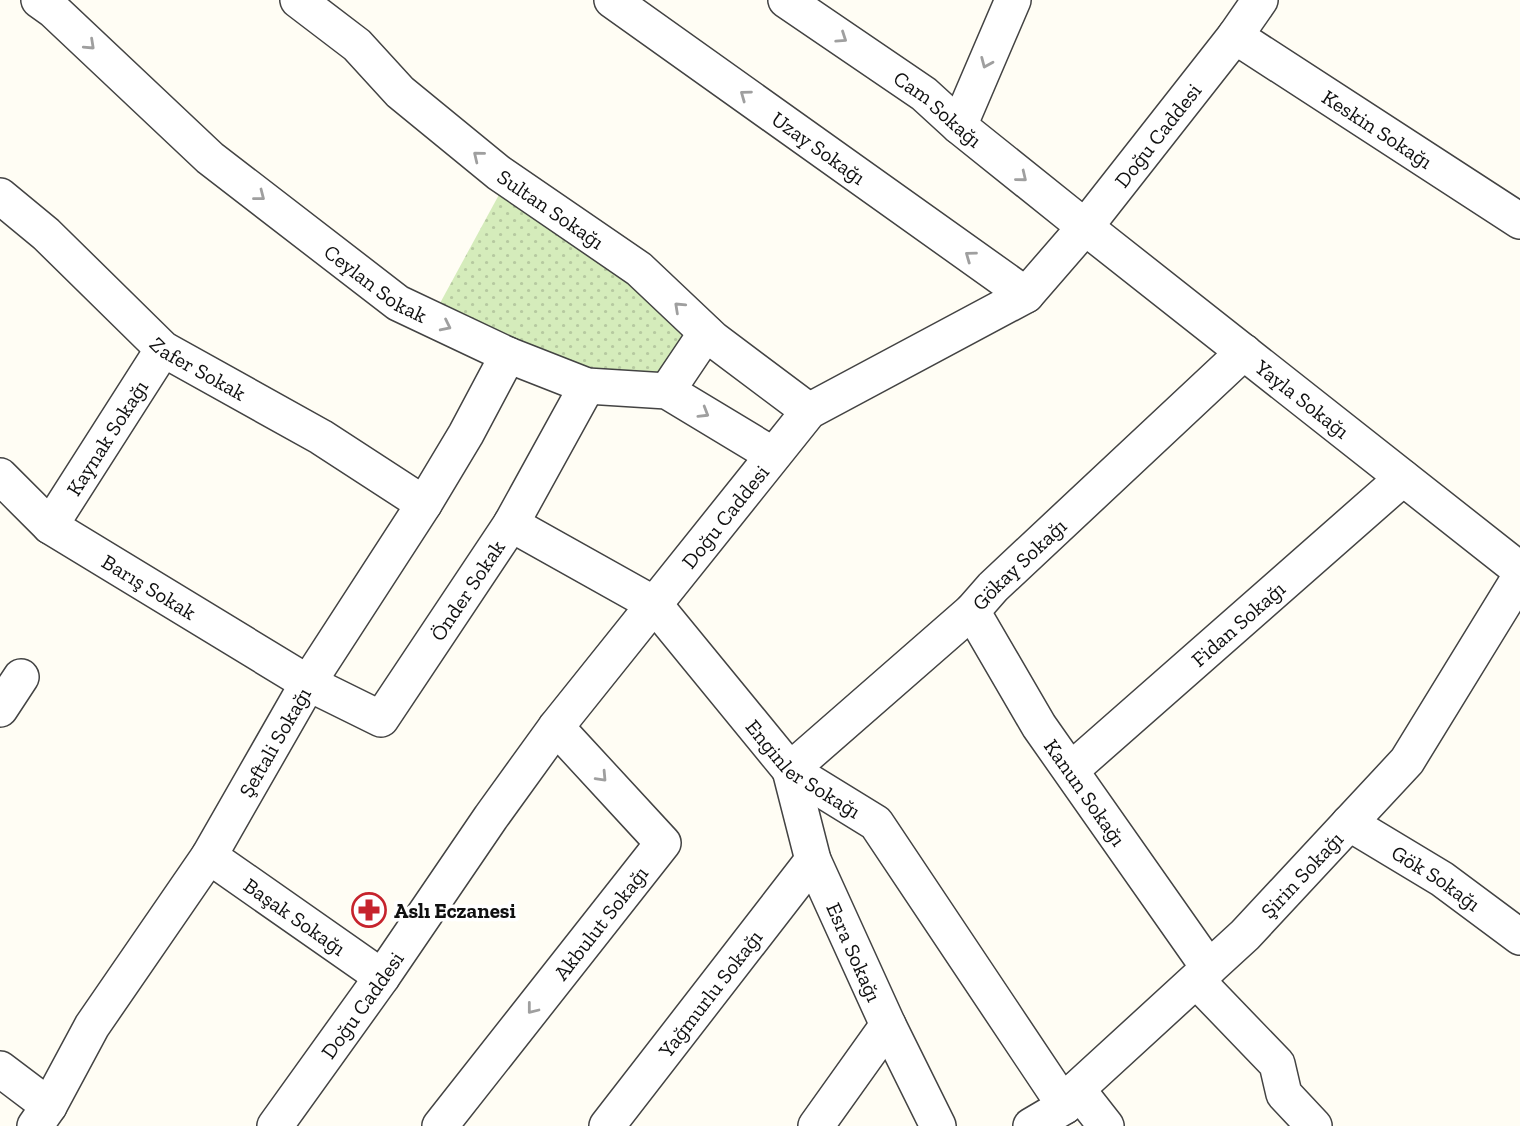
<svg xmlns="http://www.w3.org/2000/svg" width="1520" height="1126" font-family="'Zilla Slab',serif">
  <defs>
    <pattern id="park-dots" width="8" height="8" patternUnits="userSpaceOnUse" patternTransform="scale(1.75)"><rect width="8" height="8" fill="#d5ecbb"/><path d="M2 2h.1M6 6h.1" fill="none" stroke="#b6c9a0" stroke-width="1.8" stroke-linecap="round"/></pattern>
  </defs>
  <rect width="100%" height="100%" fill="#fffdf4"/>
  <polygon fill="url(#park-dots)" points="501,191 599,258 686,335 659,377 563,363 439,305"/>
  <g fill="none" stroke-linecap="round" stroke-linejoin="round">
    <g stroke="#434343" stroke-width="38">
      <g id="minor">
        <path id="s1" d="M39 0 53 10 210 158 398 303 508 355 587 386 667 391 773 455"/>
        <path id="s2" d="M298 0 357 45 400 92 499 173 639 269 713 339 809 411"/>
        <path id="s3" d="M612 0 1026 295"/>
        <path id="s4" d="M786 0 924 94 959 126 1085 227 1520 570"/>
        <path id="s5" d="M1235 36 1520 221"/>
        <polyline points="959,126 1013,0"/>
        <path id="s6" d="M0 196 46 234 163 349 321 437 424 504"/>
        <polyline points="667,391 706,333"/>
        <path id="s7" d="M0 476 50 526 308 683 381 719 511 524 587 386"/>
        <path id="s8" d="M511 524 654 604 790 770 876 823 1065 1106"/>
        <path id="s9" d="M50 526 163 349"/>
        <path id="s10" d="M972 611 1039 726 1209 968"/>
        <polyline points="0,709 21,677"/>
        <path id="s11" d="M1071 770 1403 478"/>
        <path id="s12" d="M1349 823 1442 879 1520 937"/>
        <path id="s13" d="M209 856 382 977"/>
        <polyline points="1197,981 1277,1064 1284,1094 1314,1126"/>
        <polyline points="0,1069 49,1106"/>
        <polyline points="1077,1089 1106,1126"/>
        <path id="s14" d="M35 1126 49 1106 92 1026 209 856 308 683 424 504 466 434 508 355"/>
        <path id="s15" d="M275 1126 382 977 491 817 556 727 809 411 1026 295 1085 227 1235 36 1260 0"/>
        <path id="s16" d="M440 1126 663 843 556 727"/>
        <path id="s17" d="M607 1126 813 860"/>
        <polyline points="816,1126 888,1025"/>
        <path id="s18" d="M938 1126 888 1025 813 860 790 770 972 611 993 587 1244 352"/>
        <path id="s19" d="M1031 1126 1065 1106 1077 1089 1245 935 1407 761 1520 577"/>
      </g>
    </g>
    <use href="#minor" stroke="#fff" stroke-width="35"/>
  </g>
  <defs><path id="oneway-chevron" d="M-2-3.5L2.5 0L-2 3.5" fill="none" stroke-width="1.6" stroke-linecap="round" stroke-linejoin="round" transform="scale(1.75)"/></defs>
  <g stroke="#9f9f9f">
    <use href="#oneway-chevron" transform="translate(842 38) rotate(34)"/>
    <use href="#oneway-chevron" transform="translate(90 45) rotate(43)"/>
    <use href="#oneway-chevron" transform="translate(986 63) rotate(113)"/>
    <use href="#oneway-chevron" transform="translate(745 95) rotate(-144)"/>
    <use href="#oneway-chevron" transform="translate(478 156) rotate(-141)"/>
    <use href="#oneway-chevron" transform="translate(1022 177) rotate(39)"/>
    <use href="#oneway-chevron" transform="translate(260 196) rotate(38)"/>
    <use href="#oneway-chevron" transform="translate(970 256) rotate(-144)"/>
    <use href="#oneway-chevron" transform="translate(679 307) rotate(-137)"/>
    <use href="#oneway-chevron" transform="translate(446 326) rotate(26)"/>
    <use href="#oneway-chevron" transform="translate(704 413) rotate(31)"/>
    <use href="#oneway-chevron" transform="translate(602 777) rotate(47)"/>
    <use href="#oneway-chevron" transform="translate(532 1009) rotate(128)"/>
  </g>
  <defs>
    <g id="pharmacy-ring" transform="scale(1.75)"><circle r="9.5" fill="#fff" stroke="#c6232c" stroke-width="1.5"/><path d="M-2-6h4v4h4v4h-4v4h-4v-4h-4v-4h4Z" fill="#c6232c"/></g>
  </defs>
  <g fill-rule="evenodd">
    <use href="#pharmacy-ring" x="369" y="910"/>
  </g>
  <g text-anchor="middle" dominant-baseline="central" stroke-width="7" stroke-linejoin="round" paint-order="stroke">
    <g font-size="21" fill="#101010" stroke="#fff">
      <text stroke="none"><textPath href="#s4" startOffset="187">Cam Sokağı</textPath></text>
      <text stroke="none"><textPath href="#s5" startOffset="170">Keskin Sokağı</textPath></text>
      <text stroke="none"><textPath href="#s15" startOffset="1346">Doğu Caddesi</textPath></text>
      <text stroke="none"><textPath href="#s3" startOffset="254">Uzay Sokağı</textPath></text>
      <text stroke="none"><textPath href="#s2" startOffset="329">Sultan Sokağı</textPath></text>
      <text stroke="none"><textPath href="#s1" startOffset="441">Ceylan Sokak</textPath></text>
      <text stroke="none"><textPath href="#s6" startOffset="264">Zafer Sokak</textPath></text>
      <text stroke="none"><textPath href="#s4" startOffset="653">Yayla Sokağı</textPath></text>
      <text stroke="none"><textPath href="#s9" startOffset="105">Kaynak Sokağı</textPath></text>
      <text stroke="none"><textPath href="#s15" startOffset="758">Doğu Caddesi</textPath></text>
      <text stroke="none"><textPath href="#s18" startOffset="695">Gökay Sokağı</textPath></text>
      <text stroke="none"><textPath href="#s7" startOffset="187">Barış Sokak</textPath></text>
      <text stroke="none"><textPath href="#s7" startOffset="609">Önder Sokak</textPath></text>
      <text stroke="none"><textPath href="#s11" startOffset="222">Fidan Sokağı</textPath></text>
      <text stroke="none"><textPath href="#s14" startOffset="453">Şeftali Sokağı</textPath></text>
      <text stroke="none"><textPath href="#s8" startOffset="388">Enginler Sokağı</textPath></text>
      <text stroke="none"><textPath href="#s10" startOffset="214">Kanun Sokağı</textPath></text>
      <text stroke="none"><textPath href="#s19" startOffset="371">Şirin Sokağı</textPath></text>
      <text stroke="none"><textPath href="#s12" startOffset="103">Gök Sokağı</textPath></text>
      <text stroke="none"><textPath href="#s13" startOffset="105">Başak Sokağı</textPath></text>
      <text stroke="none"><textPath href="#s16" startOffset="259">Akbulut Sokağı</textPath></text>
      <text transform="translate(854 952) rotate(66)">Esra Sokağı</text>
      <text stroke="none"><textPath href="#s17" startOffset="168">Yağmurlu Sokağı</textPath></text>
      <text stroke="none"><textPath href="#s15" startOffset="149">Doğu Caddesi</textPath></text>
    </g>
    <g font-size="21" font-weight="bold" fill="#101010" stroke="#fff" text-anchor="start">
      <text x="394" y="910">Aslı Eczanesi</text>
    </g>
  </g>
</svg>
